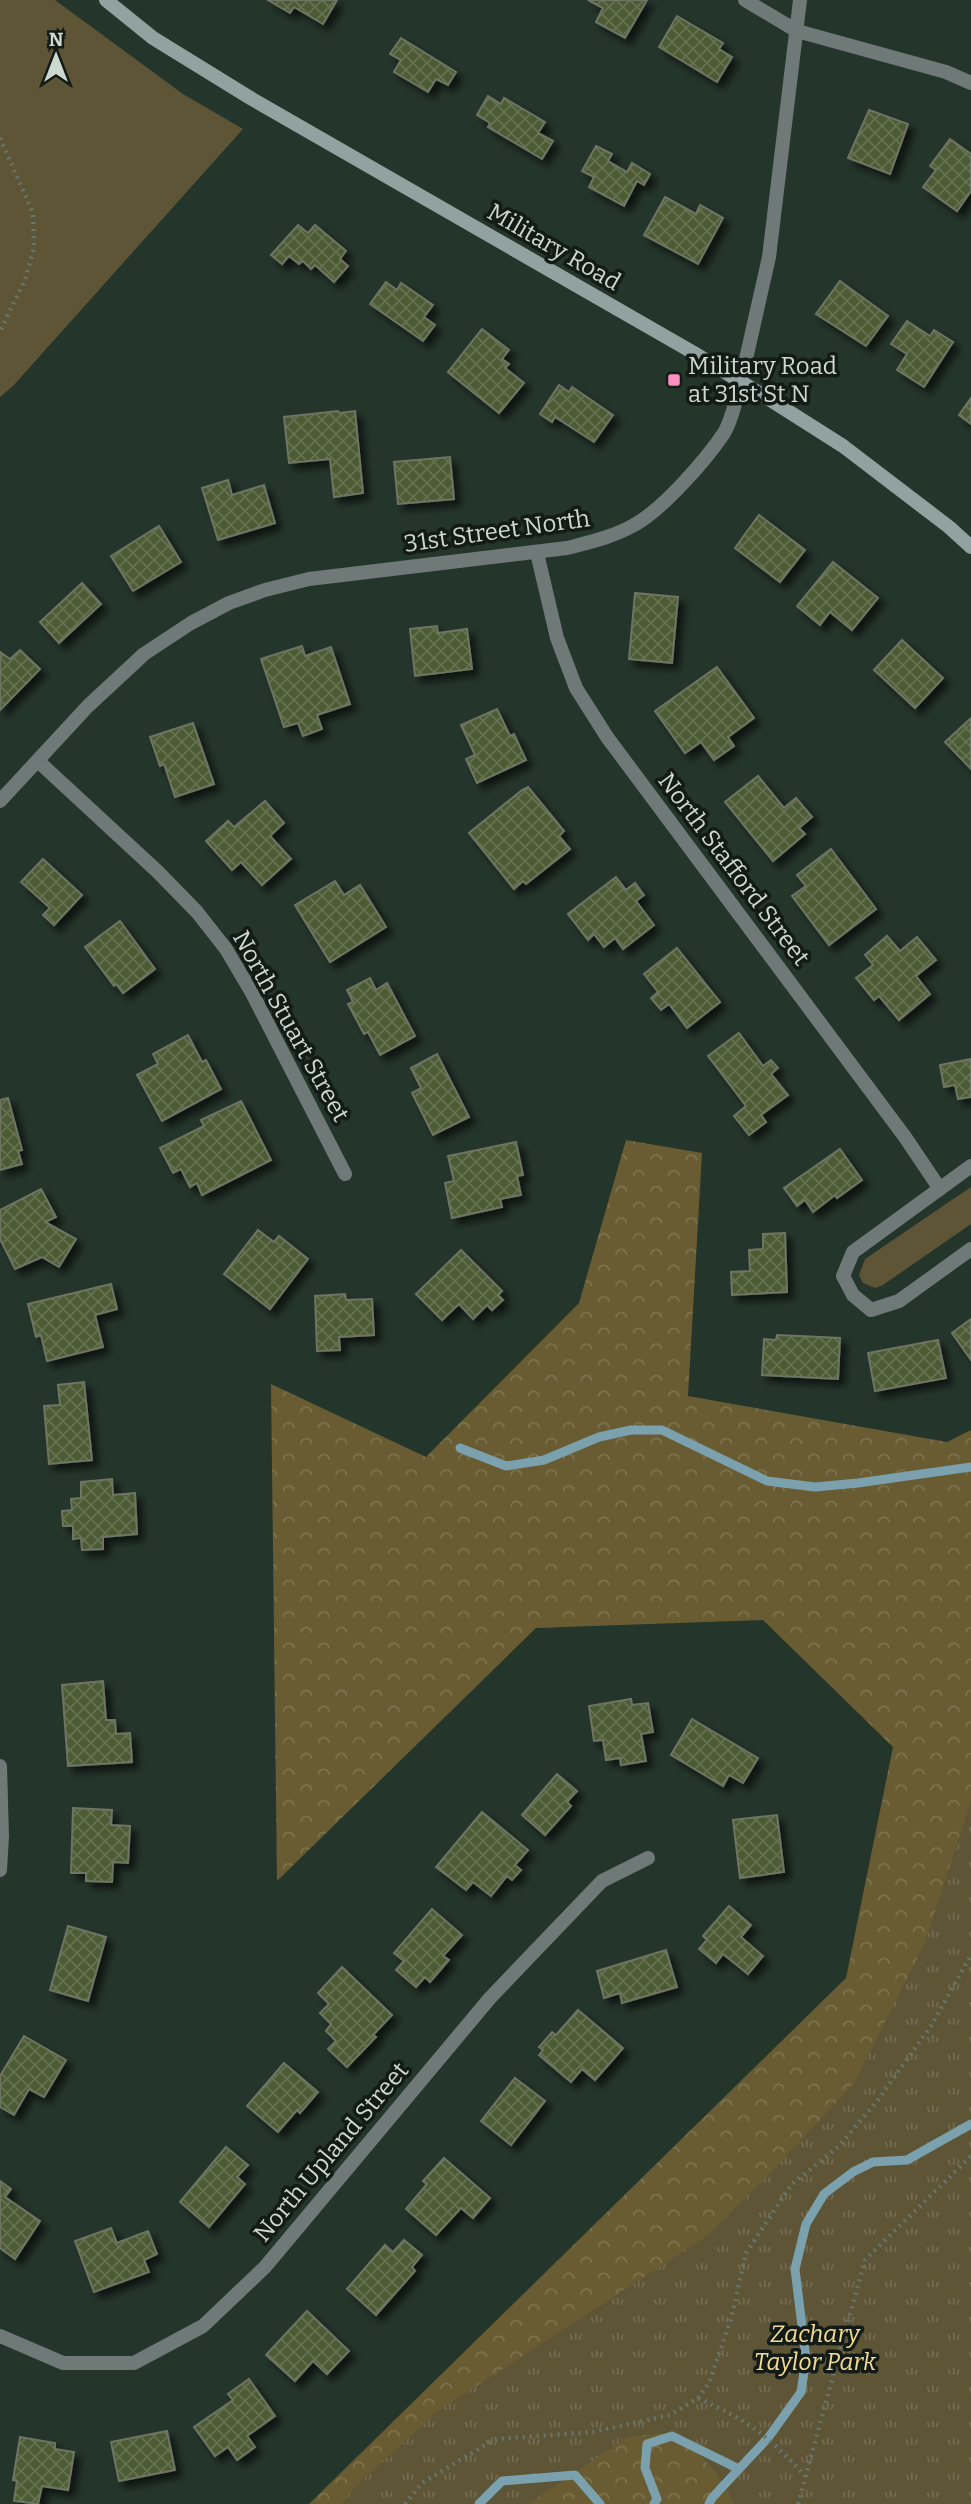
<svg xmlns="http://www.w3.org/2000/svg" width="971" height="2504" font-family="Bitter,serif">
  <defs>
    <pattern id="forest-crowns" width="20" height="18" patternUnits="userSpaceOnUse" patternTransform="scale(1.75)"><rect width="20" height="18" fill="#695c32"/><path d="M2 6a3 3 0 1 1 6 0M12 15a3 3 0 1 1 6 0" fill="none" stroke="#7d734f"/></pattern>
    <pattern id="park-tufts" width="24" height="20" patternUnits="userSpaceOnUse" patternTransform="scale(1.75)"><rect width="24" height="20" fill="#5e5436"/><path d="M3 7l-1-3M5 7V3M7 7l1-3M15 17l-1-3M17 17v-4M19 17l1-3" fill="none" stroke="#746c52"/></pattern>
    <pattern id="building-cross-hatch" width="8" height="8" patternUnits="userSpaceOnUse" patternTransform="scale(1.75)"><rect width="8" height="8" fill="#4c5b34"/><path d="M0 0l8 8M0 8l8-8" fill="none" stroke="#657250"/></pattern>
    <filter id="shadow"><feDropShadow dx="6" dy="6" stdDeviation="3.5" flood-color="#0009"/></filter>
  </defs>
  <rect width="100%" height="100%" fill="#24352b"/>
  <g fill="#5e5436">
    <polygon points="0,0 55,0 183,94 243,129 13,386 0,397"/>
    <polygon points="971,1187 971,1224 883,1285 875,1288 863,1283 859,1275 865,1259"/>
  </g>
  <polygon fill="url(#forest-crowns)" points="626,1140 702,1153 688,1396 947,1442 971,1430 971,2504 309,2504 846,1978 893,1747 763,1620 536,1628 277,1881 271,1384 426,1457 579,1303"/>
  <polygon fill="url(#park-tufts)" points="971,1801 971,2504 735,2504 714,2470 695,2450 662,2433 628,2437 528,2504 341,2504 359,2483 438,2411 707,2236 777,2166 854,2083 924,1945"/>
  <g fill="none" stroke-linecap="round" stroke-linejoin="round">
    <g stroke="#7aa1ad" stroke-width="9">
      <polyline points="460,1448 506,1466 544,1460 599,1437 631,1430 662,1430 767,1481 815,1487 858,1483 971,1467"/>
      <polyline points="479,2504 502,2481 575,2475 600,2504"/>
      <polyline points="654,2504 657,2499 645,2468 647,2444 672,2436 739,2469 768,2438 801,2392 806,2359 795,2269 806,2224 824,2194 853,2172 873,2162 907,2160 971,2124"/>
      <polyline points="709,2504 712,2498 739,2469"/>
    </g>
  </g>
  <g fill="url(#building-cross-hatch)" stroke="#6e7564" stroke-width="2" filter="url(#shadow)">
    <polygon points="268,0 337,0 323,24 294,7 290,13"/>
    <polygon points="588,0 647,0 625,38 596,22 603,8"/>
    <polygon points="677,16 723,43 719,49 732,57 717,82 659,47"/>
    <polygon points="401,38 456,72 448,85 436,79 428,92 394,72 401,60 390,54"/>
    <polygon points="488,96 501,104 504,98 545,122 538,133 553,141 542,159 488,127 490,123 477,115"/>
    <polygon points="869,110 908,124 890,174 848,158"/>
    <polygon points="950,139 971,154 971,191 957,211 923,187 936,170 930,166"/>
    <polygon points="596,146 612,154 608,161 627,172 632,163 650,174 644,185 637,181 624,206 589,187 594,177 582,171"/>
    <polygon points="665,197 696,214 700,205 723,218 698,264 644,235"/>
    <polygon points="298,225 308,233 315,225 346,251 340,259 348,266 334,282 315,265 311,269 303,261 299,264 289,256 282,264 271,255"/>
    <polygon points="840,281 888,316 866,346 816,314"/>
    <polygon points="386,282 397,290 401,283 433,305 424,317 435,325 423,341 370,304"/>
    <polygon points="907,321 930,336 934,330 953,342 924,387 897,370 907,354 891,344"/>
    <polygon points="482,329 509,350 502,359 509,364 505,368 524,383 499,413 448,372"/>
    <polygon points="559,385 569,392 572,387 613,415 594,442 555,417 552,422 540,414"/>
    <polygon points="971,398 971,424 959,415"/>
    <polygon points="338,411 339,413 355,411 363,493 334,497 330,459 289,463 284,417"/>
    <polygon points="450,457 454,499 398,504 394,462"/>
    <polygon points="228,480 232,495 264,485 275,523 218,540 202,488"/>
    <polygon points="759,515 805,550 780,582 735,548"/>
    <polygon points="159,526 181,562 133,591 111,556"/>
    <polygon points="833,562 878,598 852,630 830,612 820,625 797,606"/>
    <polygon points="82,583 101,604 59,643 40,622"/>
    <polygon points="635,593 678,597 672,663 629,659"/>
    <polygon points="437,626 438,633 467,629 472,669 415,676 410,629"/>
    <polygon points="902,640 943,678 915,708 874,670"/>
    <polygon points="302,646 305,656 331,647 350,704 317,715 322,729 303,736 298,723 284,727 261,659"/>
    <polygon points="20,650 40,669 0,710 0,652 10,659"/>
    <polygon points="717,667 754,718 728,737 734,746 714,760 701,742 685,753 655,711"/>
    <polygon points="497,709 510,736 514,734 526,760 477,783 466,759 475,755 461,725"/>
    <polygon points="971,718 971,769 945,742"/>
    <polygon points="193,723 214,784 175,797 164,764 160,766 150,737"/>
    <polygon points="758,776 784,808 796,798 812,817 799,828 805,834 773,861 725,802"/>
    <polygon points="528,787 564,831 559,836 570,849 526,884 523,881 514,889 469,833 522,790"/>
    <polygon points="265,801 284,823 270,836 291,859 262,885 241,862 232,870 206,841 228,821 234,827"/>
    <polygon points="831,849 876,909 829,945 792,896 806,886 797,875"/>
    <polygon points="43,859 82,895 54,925 43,915 50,908 21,882"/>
    <polygon points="616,877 626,890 635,883 644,895 636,901 654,925 623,949 615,938 604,947 594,934 588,940 568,914"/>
    <polygon points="335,881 344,895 360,885 386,927 330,962 295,905"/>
    <polygon points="120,921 155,969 123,993 116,984 114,986 85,947"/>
    <polygon points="887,936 900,951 917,937 936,960 916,976 930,994 899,1020 879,996 874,1000 856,978 873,965 865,955"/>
    <polygon points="677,948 720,1002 687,1028 669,1004 661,1010 651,998 658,992 644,974"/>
    <polygon points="370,978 376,990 387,983 415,1036 380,1055 368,1032 364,1034 348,1004 353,1002 347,990"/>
    <polygon points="739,1033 763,1066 771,1060 778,1068 771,1074 788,1095 761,1115 766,1122 749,1135 734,1116 746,1106 708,1056"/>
    <polygon points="188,1035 202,1062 206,1060 221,1089 162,1121 137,1075 158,1064 153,1054"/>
    <polygon points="437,1054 469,1117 433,1135 412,1093 421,1088 411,1068"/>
    <polygon points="971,1059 971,1097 958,1099 955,1085 944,1087 940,1065"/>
    <polygon points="8,1098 22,1150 18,1151 22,1164 0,1170 0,1100"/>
    <polygon points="241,1101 271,1160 202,1195 197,1183 190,1187 181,1169 173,1173 160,1148 204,1126 201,1120"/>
    <polygon points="516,1142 523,1175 517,1176 521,1195 500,1199 502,1207 452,1218 445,1183 454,1181 448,1156"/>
    <polygon points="840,1149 862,1180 837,1198 835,1195 813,1212 805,1200 797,1206 784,1188"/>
    <polygon points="41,1189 56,1217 45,1222 76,1239 59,1267 42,1257 15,1269 0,1239 0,1210"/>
    <polygon points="258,1230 274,1242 279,1236 308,1259 270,1309 224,1274"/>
    <polygon points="785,1233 787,1292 732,1295 731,1272 750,1271 749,1250 763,1249 763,1234"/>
    <polygon points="461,1250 502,1291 498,1295 503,1300 492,1310 487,1305 473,1319 459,1304 442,1320 416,1294"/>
    <polygon points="111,1284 117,1309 95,1315 103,1347 47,1361 41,1335 36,1337 28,1304"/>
    <polygon points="345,1294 346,1300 372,1299 374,1335 339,1337 340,1350 317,1351 315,1296"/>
    <polygon points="971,1319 971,1360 952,1333"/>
    <polygon points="777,1335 840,1338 838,1379 762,1375 764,1339 776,1340"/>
    <polygon points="938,1340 946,1378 875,1391 868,1353"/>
    <polygon points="84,1382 92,1460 49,1464 44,1406 60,1405 58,1385"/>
    <polygon points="112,1479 113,1495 135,1493 137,1534 103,1537 103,1549 82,1550 81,1538 73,1539 73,1526 63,1526 62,1511 72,1510 71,1499 81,1498 81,1482"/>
    <polygon points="103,1681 106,1720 115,1720 116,1734 130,1733 132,1762 68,1766 62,1685"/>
    <polygon points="631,1699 632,1705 648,1703 653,1732 641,1734 646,1761 621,1765 620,1758 606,1760 603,1740 594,1741 589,1706"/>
    <polygon points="692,1719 758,1758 743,1783 729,1775 723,1786 671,1755"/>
    <polygon points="557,1774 577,1791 567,1802 571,1806 545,1835 522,1815"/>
    <polygon points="73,1808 112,1810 111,1825 130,1826 128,1863 113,1862 112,1882 86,1881 86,1873 71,1873"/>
    <polygon points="482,1812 528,1850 515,1865 521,1870 512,1880 507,1876 491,1896 473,1882 466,1890 436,1867"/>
    <polygon points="777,1815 784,1872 740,1878 733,1820"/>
    <polygon points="729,1906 751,1925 741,1937 763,1956 748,1974 723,1954 716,1963 699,1949 707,1940 703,1936"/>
    <polygon points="432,1909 462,1935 443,1956 449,1960 430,1982 425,1977 416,1987 396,1970 404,1961 394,1953"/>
    <polygon points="68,1926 106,1937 88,2001 50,1990"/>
    <polygon points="666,1950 677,1987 622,2003 620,1993 604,1998 597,1971"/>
    <polygon points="342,1967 392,2015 373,2035 376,2037 347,2067 328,2049 336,2041 326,2031 331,2024 320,2013 329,2004 318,1993"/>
    <polygon points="578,2010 623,2048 595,2080 582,2069 571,2082 539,2055 543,2050 539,2047 552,2032 556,2035"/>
    <polygon points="24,2036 66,2060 44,2097 29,2089 14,2115 0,2107 0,2076"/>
    <polygon points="284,2063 318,2092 300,2113 297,2110 278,2132 247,2106"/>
    <polygon points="515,2078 545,2101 511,2145 481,2121"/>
    <polygon points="226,2147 248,2165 237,2177 245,2184 209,2227 180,2202"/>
    <polygon points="444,2158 490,2198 473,2218 461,2208 436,2235 406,2209 427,2184 423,2181"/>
    <polygon points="0,2181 11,2189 5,2197 40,2221 15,2259 0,2248"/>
    <polygon points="111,2228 117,2243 148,2231 157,2254 144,2260 149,2272 94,2292 75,2241"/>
    <polygon points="404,2240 422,2255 412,2267 415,2271 376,2315 347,2289 385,2245 393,2252"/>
    <polygon points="307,2311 349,2351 327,2374 313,2361 295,2381 266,2355"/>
    <polygon points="249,2379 275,2416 247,2436 255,2447 237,2460 228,2447 215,2456 194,2427 233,2400 228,2394"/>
    <polygon points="167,2431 175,2470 119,2481 111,2442"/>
    <polygon points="20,2437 55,2443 55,2449 74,2452 68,2490 42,2486 38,2504 14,2501 17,2481 13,2480"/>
  </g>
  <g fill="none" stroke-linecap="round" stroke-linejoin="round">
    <g stroke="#67766d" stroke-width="4.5" stroke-dasharray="2 5" stroke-linecap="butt">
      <polyline points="0,138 33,213 34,248 25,280 0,331"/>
      <path d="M698 2398C747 2420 769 2436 805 2476"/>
      <polyline points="405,2504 422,2483 495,2439 593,2432 670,2415 698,2398 709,2383 731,2319 746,2253 791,2185 839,2146 878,2100 931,2026 971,1955"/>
      <polyline points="798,2504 865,2260 971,2156"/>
    </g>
    <g stroke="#6f7978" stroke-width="14">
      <polyline points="745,0 797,31 946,72 971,83"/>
      <polyline points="741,381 769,257 800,0"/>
      <polyline points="537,553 557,638 576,688 607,737 905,1137 940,1189"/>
      <polyline points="38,761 158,872 197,912 226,949 252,993 345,1174"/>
      <polyline points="971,1166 853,1252 843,1276 853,1295 871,1310 899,1301 971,1249"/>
      <polyline points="0,2336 63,2363 134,2363 203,2326 265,2267 490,1998 602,1881 648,1858"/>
    </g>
    <g stroke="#6f7978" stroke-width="14">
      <path d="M0 801 88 706 144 654 191 623 229 603 265 590 309 579 567 548C590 542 613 537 634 525 662 510 706 460 724 433 733 418 736 398 741 381"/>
      <polyline points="0,1766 2,1836 0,1870"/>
    </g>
    <polyline stroke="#91a2a1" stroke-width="14" points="106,0 153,38 252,99 694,353 769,399 843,446 949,527 971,547"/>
  </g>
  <rect fill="#fd8ebe" stroke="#131b16" stroke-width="2.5" x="667" y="373" width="14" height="14" rx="3.5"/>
  <g text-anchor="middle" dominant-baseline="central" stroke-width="7" stroke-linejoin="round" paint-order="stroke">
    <g font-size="24" fill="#cdd8d1" stroke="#131b16">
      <text transform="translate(554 247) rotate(30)">Military Road</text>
      <text transform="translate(497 531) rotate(-8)">31st Street North</text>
      <text transform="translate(734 869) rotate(53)">North Stafford Street</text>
      <text transform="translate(291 1026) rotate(61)">North Stuart Street</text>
      <text transform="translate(331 2152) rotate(-50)">North Upland Street</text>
    </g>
    <g font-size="24" fill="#cdd8d1" stroke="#131b16" text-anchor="start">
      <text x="688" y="366">Military Road<tspan x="688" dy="28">at 31st St N</tspan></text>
    </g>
    <g font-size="24" font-style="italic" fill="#f3dd96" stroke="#131b16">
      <text x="815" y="2334">Zachary<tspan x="815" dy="28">Taylor Park</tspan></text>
    </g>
  </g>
  <g transform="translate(56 56)" stroke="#131b16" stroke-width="5" paint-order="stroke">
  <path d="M0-5L12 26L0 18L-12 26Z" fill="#cdd8d1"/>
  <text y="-10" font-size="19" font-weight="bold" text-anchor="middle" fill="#cdd8d1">N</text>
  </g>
</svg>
